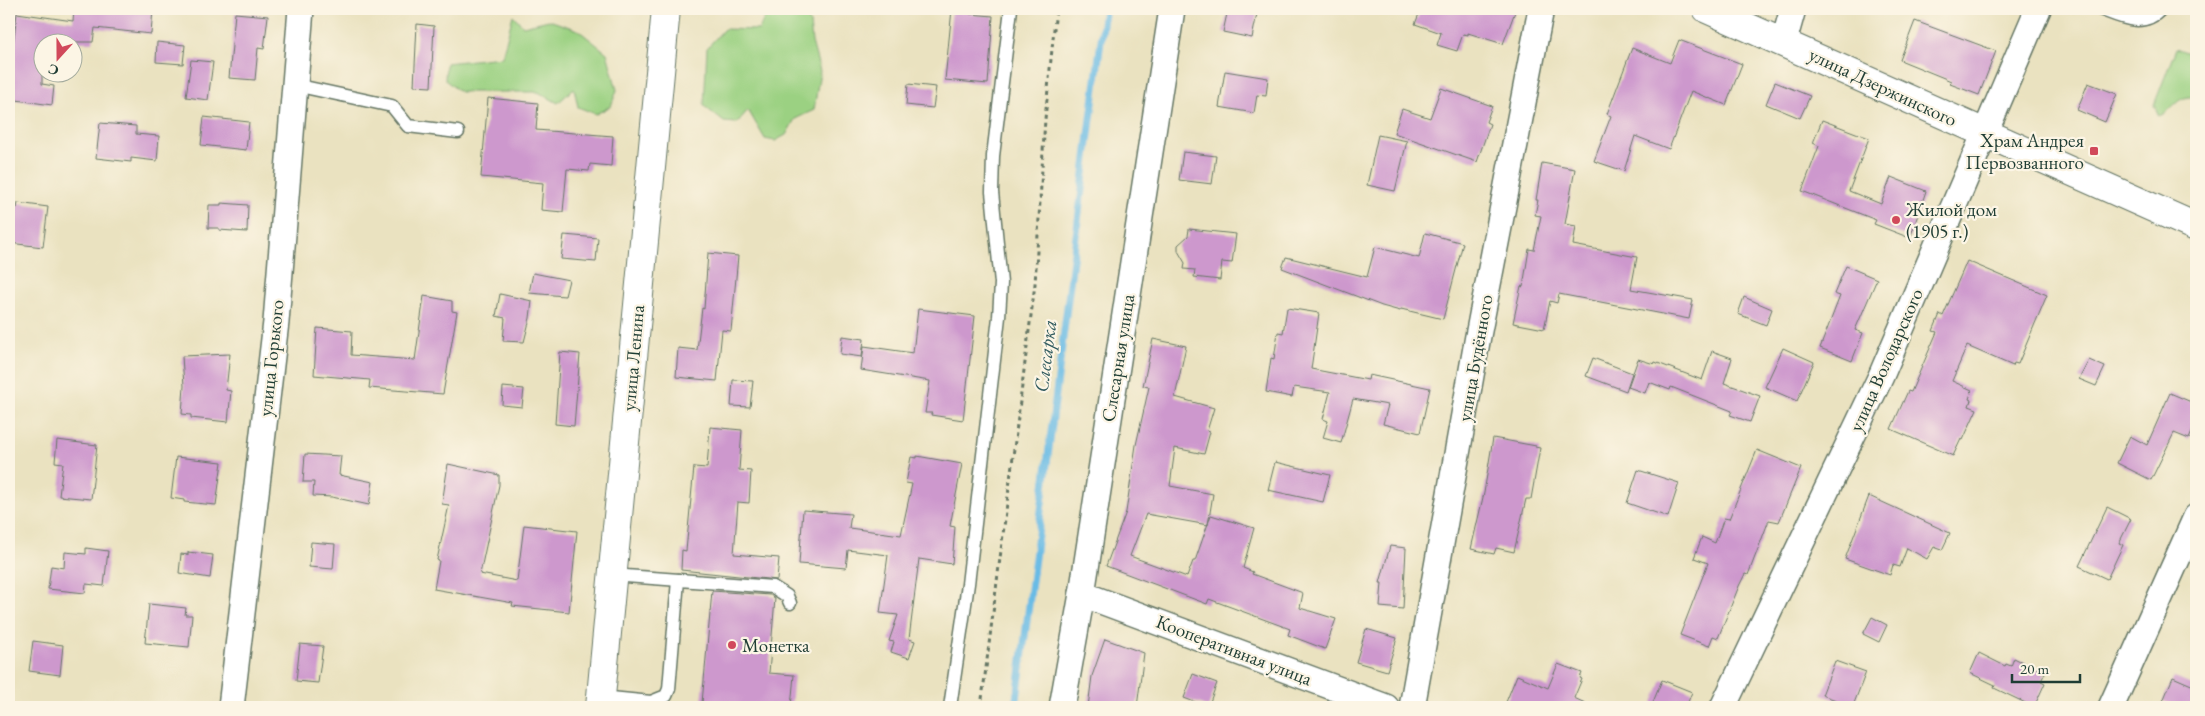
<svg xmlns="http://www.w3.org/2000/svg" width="2205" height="716" font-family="'EB Garamond',serif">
  <rect width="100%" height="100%" fill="#fcf5e5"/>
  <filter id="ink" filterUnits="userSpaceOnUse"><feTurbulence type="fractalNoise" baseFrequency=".02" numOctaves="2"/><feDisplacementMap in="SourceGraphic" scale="10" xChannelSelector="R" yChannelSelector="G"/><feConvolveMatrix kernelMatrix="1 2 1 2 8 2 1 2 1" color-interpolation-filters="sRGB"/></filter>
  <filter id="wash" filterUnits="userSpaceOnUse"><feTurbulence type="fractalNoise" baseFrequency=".0096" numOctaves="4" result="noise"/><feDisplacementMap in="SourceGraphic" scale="20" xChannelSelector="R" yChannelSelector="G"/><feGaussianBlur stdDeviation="1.12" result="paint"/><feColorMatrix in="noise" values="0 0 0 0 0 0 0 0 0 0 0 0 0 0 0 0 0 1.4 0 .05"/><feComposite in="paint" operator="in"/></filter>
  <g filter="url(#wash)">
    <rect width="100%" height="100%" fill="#eae2c0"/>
    <g fill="#9bd182" stroke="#5d875b">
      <polygon points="768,9 800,9 810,23 812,42 820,71 814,110 795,119 786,135 775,141 765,139 748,110 737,123 724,122 704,106 707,48 724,29 759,30"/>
      <polygon points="513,15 523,26 549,20 578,30 607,53 617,90 611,106 596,114 578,107 574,88 558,103 538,92 460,92 445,80 446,63 502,57"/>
      <path d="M2176 48 2196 56V97C2175 95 2175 110 2159 116L2154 105Z"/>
    </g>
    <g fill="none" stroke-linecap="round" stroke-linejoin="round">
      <polyline stroke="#69bbe5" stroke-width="7" points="1016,707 1105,9"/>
    </g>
    <g id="blocks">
      <g fill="#cd98cd">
        <polygon points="74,9 153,9 151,34 95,28 93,42 42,42 42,84 54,86 52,105 9,99 9,79 17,13 73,21"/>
        <polygon points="952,9 970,9 970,14 993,16 988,84 945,80"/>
        <polygon points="1228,9 1258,9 1252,38 1223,32"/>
        <polygon points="1421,9 1516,9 1503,44 1468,33 1468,35 1463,34 1457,51 1437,45 1441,33 1415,24"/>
        <polygon points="235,13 268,16 264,49 258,48 255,80 229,78"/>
        <polygon points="1915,21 1996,51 1979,95 1950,84 1951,81 1944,78 1900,60"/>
        <polygon points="417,24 434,26 431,87 414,86"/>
        <polygon points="1679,40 1742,64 1726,105 1691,91 1669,149 1635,136 1624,171 1594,161 1611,116 1607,114 1632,48 1670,63"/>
        <polygon points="157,42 185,45 183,64 156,62"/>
        <polygon points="191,60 213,62 208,100 186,97"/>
        <polygon points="1225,71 1268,78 1266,96 1257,95 1254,113 1219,107"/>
        <polygon points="1775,82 1810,96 1800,118 1766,104"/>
        <polygon points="2088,83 2117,94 2105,122 2077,110"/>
        <polygon points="908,84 936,87 933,108 906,105"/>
        <polygon points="1441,88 1492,106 1486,122 1490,124 1477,162 1394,133 1402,109 1430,118"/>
        <polygon points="488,98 538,103 536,130 613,136 611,166 590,164 589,171 567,169 563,212 541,210 543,183 481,177"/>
        <polygon points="204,117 249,122 246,150 201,145"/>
        <polygon points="1822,120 1869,138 1849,191 1881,204 1891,177 1926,191 1910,238 1874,224 1876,220 1802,191 1819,146 1813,143"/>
        <polygon points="100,123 136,126 136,134 159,136 157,161 131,158 131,162 96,158"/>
        <polygon points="1378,135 1407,141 1395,191 1367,185"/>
        <polygon points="1183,152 1216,156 1212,184 1179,180"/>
        <polygon points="1542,163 1575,169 1565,224 1576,226 1573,245 1637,257 1631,289 1693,300 1689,319 1559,294 1557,303 1550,301 1544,329 1513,323 1521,286 1523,287 1529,249 1534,250 1541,216 1535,215 1538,200 1536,200"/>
        <polygon points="18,203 48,207 43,247 9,243 9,206 17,208"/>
        <polygon points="221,203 248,205 247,232 219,230 219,228 208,228 209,205 221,205"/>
        <polygon points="1189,229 1236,234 1232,263 1222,262 1220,280 1194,277 1195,270 1184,269 1185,263 1178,251 1178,245 1188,236"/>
        <polygon points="1425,233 1463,243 1443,319 1401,309 1400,311 1382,306 1282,268 1286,257 1367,277 1375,247 1419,258"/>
        <polygon points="564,235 598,238 596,262 561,259"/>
        <polygon points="708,253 738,256 731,331 722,330 717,381 676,377 678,348 697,350 702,308 704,309"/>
        <polygon points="1967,261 2047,295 2018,364 2014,363 2013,366 1967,346 1952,381 1972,390 1969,399 1971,400 1969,406 1977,409 1963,440 1961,439 1953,456 1891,429 1908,391 1911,392 1937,332 1933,331 1940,314 1943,316"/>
        <polygon points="1846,266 1877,279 1855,330 1863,333 1852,361 1820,348 1840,296 1834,294"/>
        <polygon points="533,273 569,280 565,296 529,293"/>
        <polygon points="500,294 532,301 530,318 524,342 503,341 505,318 496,316"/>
        <polygon points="424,296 452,301 452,311 457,312 443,394 369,388 370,380 314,375 317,328 352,331 351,355 415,360"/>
        <polygon points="1744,297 1772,309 1766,325 1738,314"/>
        <polygon points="1287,308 1319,313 1311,369 1368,380 1369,375 1430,388 1420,433 1383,424 1388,405 1353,399 1341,443 1323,438 1328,421 1323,419 1330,392 1294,387 1292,397 1266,392 1271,358 1274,359 1278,332 1283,333"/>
        <polygon points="918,309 975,316 963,420 931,415 932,413 925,413 930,381 861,370 864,346 913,353"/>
        <polygon points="842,336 864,339 862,357 840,354"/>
        <polygon points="1153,339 1186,346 1175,397 1214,408 1207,431 1210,432 1204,454 1175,448 1170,486 1213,494 1208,525 1146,514 1130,556 1187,577 1193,561 1195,561 1211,515 1254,528 1243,568 1253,572 1252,574 1303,593 1300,608 1336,619 1325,649 1288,635 1290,629 1209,599 1207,604 1106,566 1126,512 1136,445 1149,387 1143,386"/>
        <polygon points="1783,348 1814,362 1797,401 1765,387"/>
        <polygon points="1712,351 1732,358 1724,383 1760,396 1750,422 1730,415 1732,411 1671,387 1670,390 1649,382 1645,393 1628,387 1638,359 1654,364 1655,362 1702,380"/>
        <polygon points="560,352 580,354 574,426 555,424"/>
        <polygon points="230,354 226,390 231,391 228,422 191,418 191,415 182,414 184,386 182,356"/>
        <polygon points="1593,358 1632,373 1626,391 1586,376"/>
        <polygon points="2089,360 2105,367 2096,386 2079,379"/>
        <polygon points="733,380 753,381 750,407 731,406"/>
        <polygon points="503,387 524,389 522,407 502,405"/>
        <polygon points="2170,393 2196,404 2196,423 2189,439 2174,433 2151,480 2117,463 2130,436 2147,445"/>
        <polygon points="710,427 742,430 739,470 751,471 749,503 738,502 734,554 779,558 777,580 681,570 682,550 686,551 694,467 707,468"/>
        <polygon points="1493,438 1536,446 1535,447 1540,448 1531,499 1526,499 1514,552 1496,548 1494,554 1471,549 1484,493"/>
        <polygon points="57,440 97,445 91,499 59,496 63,463 55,462"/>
        <polygon points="1757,450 1801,468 1779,522 1769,520 1748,575 1745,574 1739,586 1718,638 1713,636 1709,646 1680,635 1708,563 1694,558 1702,537 1715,543 1724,518 1729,519"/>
        <polygon points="305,454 341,456 339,475 373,482 369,505 332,497 313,496 314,482 303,482"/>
        <polygon points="917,456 962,464 950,526 955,527 952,564 919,559 909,639 915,641 909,658 891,652 894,642 889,641 898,615 880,613 888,555 848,550 846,568 799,564 803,510 851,514 849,528 901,535 912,484 906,483 911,457 917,458"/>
        <polygon points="176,457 222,462 216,505 184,502 184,500 171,498"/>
        <polygon points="1275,462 1330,475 1323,502 1268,490"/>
        <polygon points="448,464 499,475 499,485 480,574 517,581 524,525 577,531 569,612 512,606 513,603 434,589 439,561 437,560 449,505 442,504"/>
        <polygon points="1638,470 1679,483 1668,517 1627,503"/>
        <polygon points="1869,496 1950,533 1942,550 1934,547 1927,559 1907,548 1900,567 1893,565 1890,575 1845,559"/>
        <polygon points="2107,507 2131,519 2119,543 2123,545 2107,579 2079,566"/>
        <polygon points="311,542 335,544 333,569 309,567"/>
        <polygon points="1390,546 1406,548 1403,609 1380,607 1382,583 1380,583"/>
        <polygon points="86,548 108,551 104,586 86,584 85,593 48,589 51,566 64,568 65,552 86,554"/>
        <polygon points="188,552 213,555 210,578 179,573 181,554 188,555"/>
        <polygon points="712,591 770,595 775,598 769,673 794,675 791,707 725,707 725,705 702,703"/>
        <polygon points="149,604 186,608 185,615 192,615 189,647 145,643"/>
        <polygon points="1872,617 1887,625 1879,642 1863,634"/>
        <polygon points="1366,629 1397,638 1387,671 1356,662"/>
        <polygon points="1105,639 1144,653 1137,707 1088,707 1092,676"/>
        <polygon points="33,641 63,645 60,675 29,671"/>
        <polygon points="300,644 323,646 318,683 296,681"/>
        <polygon points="1979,653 2005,666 2006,664 2011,666 2014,658 2045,673 2041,681 2045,683 2034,707 1994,688 1995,685 1970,673"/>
        <polygon points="1835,661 1866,672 1853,706 1822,695"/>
        <polygon points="1558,664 1582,673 1580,678 1582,679 1574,698 1594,707 1504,707 1517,675 1548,688"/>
        <polygon points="1193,674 1217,683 1208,707 1184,698"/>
        <polygon points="2173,677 2196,687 2196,707 2179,707 2163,701"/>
        <polygon points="1662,680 1692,692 1686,707 1651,707"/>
      </g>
    </g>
  </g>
  <g filter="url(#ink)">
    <use href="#blocks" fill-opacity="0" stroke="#667765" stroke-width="1"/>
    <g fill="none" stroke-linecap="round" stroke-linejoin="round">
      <g stroke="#667765" stroke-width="15">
        <g id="service">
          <path d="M2100 9C2121 17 2143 29 2161 9"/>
          <polyline points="295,85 392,106 408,126 458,132"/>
          <polyline points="612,575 773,587 787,596 790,603"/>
          <polyline points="601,697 651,702 666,696 669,689 678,580"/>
          <polyline points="950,707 968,584 999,317 1001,283 992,192 993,156 1011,9"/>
        </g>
      </g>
      <g stroke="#667765" stroke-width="28">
        <g id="minor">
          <polyline points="1784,41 1793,9"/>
          <polyline points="1082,594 1386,707"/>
          <polyline points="231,707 276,322 301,9"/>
          <polyline points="1062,707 1082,594 1172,9"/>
          <polyline points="1412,707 1478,336 1541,9"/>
          <polyline points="1723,707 1881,376 2038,9"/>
          <polyline points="2111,707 2196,517"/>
        </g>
      </g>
      <g stroke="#667765" stroke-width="30">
        <g id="secondary">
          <polyline points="1707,9 2196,227"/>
          <polyline points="600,707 666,9"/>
        </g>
      </g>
      <polyline stroke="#667765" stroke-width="3" stroke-dasharray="4 4" stroke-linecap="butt" points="981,707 1035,284 1045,119 1056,9"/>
      <use href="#service" stroke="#fff" stroke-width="12"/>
      <use href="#minor" stroke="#fff" stroke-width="25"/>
      <use href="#secondary" stroke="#fff" stroke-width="28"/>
    </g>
  </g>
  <g fill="#d1495b" stroke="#fcf5e5" stroke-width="2">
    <rect x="2089" y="146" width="10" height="10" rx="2.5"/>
    <circle cx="1896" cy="220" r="5"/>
    <circle cx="732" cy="645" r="5"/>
  </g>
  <g text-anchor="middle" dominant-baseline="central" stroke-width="4.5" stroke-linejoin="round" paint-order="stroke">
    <g font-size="19" fill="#1f3d34" stroke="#fcf5e5">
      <text transform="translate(1883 87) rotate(25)">улица Дзержинского</text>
      <text transform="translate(271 358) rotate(-84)">улица Горького</text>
      <text transform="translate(633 358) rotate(-85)">улица Ленина</text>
      <text transform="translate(1118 358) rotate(-81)">Слесарная улица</text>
      <text transform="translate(1475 358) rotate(-80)">улица Будённого</text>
      <text transform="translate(1886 360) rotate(-66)">улица Володарского</text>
      <text transform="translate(1234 650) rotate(21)">Кооперативная улица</text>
    </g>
    <g font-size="19" fill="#1f3d34" stroke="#fcf5e5" text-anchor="start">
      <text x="2084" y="140" text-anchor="end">Храм Андрея<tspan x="2084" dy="22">Первозванного</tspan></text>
      <text x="1906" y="209">Жилой дом<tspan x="1906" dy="22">(1905 г.)</tspan></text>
      <text x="742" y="645">Монетка</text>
    </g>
    <g font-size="20" font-style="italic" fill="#325c60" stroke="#fcf5e5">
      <text transform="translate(1045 356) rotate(-83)">Слесарка</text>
    </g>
  </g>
  <rect width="2205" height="716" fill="none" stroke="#fcf5e5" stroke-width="30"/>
  <g transform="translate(58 58) rotate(201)"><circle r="24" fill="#fcf5e5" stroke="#a4ab9e"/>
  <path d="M0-4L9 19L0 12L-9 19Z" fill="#d1495b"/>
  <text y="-8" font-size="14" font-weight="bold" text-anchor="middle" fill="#1f3d34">С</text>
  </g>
  <path d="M2012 674v8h68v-8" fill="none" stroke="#1f3d34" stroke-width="2.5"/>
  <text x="2020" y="674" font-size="15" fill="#1f3d34" stroke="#fcf5e5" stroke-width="4" paint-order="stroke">20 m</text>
</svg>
